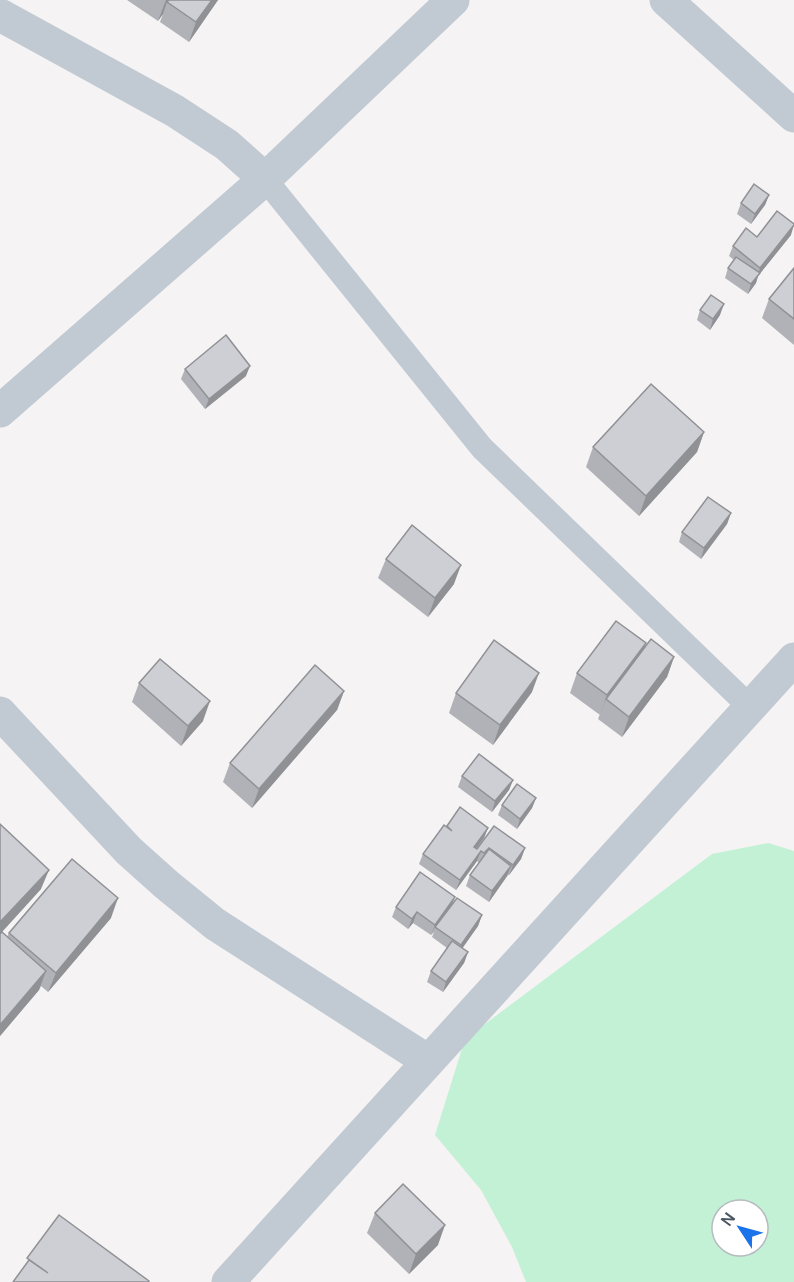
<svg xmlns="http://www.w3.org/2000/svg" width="794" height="1282" font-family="Manrope,sans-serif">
  <rect width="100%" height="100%" fill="#f5f3f3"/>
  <path fill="#c3f1d5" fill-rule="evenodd" d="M768 843 794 851V1282H526L512 1247 481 1190 435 1135 465 1039 712 854ZM722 1210H758V1246H722Z"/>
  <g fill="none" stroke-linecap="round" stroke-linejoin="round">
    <polyline stroke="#c1cad2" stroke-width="24" points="265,179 482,448 750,707"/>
    <g stroke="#c1cad2" stroke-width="33">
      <polyline points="666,0 794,116"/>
      <polyline points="0,15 175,111 227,145 265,179"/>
      <polyline points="0,411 265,179 453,0"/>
      <polyline points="0,713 129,851 167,885 215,924 428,1061"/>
      <polyline points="228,1282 794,659"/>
    </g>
  </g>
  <g fill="#b0b2b7">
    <polygon points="127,0 218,0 189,42 160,22 163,14 158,21"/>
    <polygon points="769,195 765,205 751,224 737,214 741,203"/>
    <polygon points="791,235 758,276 756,283 748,294 725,278 728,268 734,260 729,256 733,246 757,237"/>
    <polygon points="794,268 794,345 762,318 769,299"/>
    <polygon points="700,310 720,315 710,330 697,320"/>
    <polygon points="185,369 246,376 205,409 181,379"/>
    <polygon points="704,432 697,452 639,516 586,467 593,447"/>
    <polygon points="731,513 727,524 701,559 679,542 682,532"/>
    <polygon points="386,559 454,584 428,617 378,578"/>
    <polygon points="645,647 674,657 667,677 622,737 598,719 600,714 600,715 570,693 577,673"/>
    <polygon points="139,683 203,721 181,746 132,702"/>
    <polygon points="344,691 337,710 252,808 223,782 230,763"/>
    <polygon points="532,692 493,745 449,713 456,693"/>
    <polygon points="462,776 513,780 509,790 492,812 458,787"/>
    <polygon points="536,798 532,808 517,829 498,815 502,805"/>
    <polygon points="0,824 41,889 2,932 7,937 9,933 111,918 48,992 41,986 39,990 0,1036"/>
    <polygon points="447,826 488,828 484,838 477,849 494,826 525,848 521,859 509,875 508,875 489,902 466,886 470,875 479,863 477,861 456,890 419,864 423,854"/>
    <polygon points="455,897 452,904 482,915 478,926 462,948 468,952 464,963 443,992 427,982 431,971 447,948 432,937 434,932 431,935 413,923 408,929 392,917 396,907"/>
    <polygon points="375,1213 438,1245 409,1274 367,1233"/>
  </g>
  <g fill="#909195">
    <polygon points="166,0 173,0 167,2 163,14 158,21"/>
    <polygon points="212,0 218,0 189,42 196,22"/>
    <polygon points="769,195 765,205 751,224 755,214"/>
    <polygon points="794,225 791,235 758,276 756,283 748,294 751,284 758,275 760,268"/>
    <polygon points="724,304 720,315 710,330 713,319"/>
    <polygon points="250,366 246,376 205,409 209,399"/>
    <polygon points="704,432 697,452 639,516 646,496"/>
    <polygon points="731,513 727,524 701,559 704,548"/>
    <polygon points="461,565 454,584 428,617 435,598"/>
    <polygon points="646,643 639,663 606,699 600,715 607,695"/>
    <polygon points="674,657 667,677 622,737 629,717"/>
    <polygon points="539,673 532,692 493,745 500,725"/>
    <polygon points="344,691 337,710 252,808 259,789"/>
    <polygon points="210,701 203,721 181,746 188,726"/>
    <polygon points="513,780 509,790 492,812 495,801"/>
    <polygon points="536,798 532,808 517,829 520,819"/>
    <polygon points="488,828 484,838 470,857 474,847"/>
    <polygon points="525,848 521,859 509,875 513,865"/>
    <polygon points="481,851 477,861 456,890 460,880"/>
    <polygon points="511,866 507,876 489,902 492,891"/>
    <polygon points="49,870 41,889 0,934 0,922"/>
    <polygon points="455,897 451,907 435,927 431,935 435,925"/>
    <polygon points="118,898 111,918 48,992 56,973"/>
    <polygon points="417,912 413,923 408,929 412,919"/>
    <polygon points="482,915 478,926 457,956 461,945"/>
    <polygon points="468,952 464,963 443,992 446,982"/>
    <polygon points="46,971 39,990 0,1036 0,1025"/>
    <polygon points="445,1225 438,1245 409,1274 416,1254"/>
  </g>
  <g fill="#cdcfd5" stroke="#909195" stroke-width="1.5">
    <polygon points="169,0 212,0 196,22 167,2"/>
    <polygon points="754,184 769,195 755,214 741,203"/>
    <polygon points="777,211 794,224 794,225 760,268 733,246 746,228 757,237"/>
    <polygon points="736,257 760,273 751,284 728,268"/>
    <polygon points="794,268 794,319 769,299"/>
    <polygon points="711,295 724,304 713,319 700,310"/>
    <polygon points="226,335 250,366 209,399 185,369"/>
    <polygon points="651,384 704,432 646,496 593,447"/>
    <polygon points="708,497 731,513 704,548 682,532"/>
    <polygon points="412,525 461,565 435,598 386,559"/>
    <polygon points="616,621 646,643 607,695 577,673"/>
    <polygon points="651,639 674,657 629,717 606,699"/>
    <polygon points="494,640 539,673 500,725 456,693"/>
    <polygon points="160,659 210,701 188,726 139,683"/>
    <polygon points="315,665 344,691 259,789 230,763"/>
    <polygon points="479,754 513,780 495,801 462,776"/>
    <polygon points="517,784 536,798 520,819 502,805"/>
    <polygon points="460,807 488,828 474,847 477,849 494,826 525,848 513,865 489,848 484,853 481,851 460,880 423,854 444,825 452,831 447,826"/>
    <polygon points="0,824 49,870 0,922"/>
    <polygon points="489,849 511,866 492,891 470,875"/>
    <polygon points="72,859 118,898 56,973 9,933"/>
    <polygon points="420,872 455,897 435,925 417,912 412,919 396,907"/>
    <polygon points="457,898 482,915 461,945 435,927"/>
    <polygon points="2,932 46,971 0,1025 0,934"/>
    <polygon points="452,941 468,952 446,982 431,971"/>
    <polygon points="403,1184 445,1225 416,1254 375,1213"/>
    <polygon points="59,1215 149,1281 148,1282 13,1282 29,1260 48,1273 27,1258"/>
  </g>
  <g transform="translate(740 1228) rotate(306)"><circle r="28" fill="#ffffff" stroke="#b7bbc0" stroke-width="1.5"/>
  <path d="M0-4.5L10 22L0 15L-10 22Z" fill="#1a73e8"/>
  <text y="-9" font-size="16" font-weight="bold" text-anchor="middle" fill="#4a5661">N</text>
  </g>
</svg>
